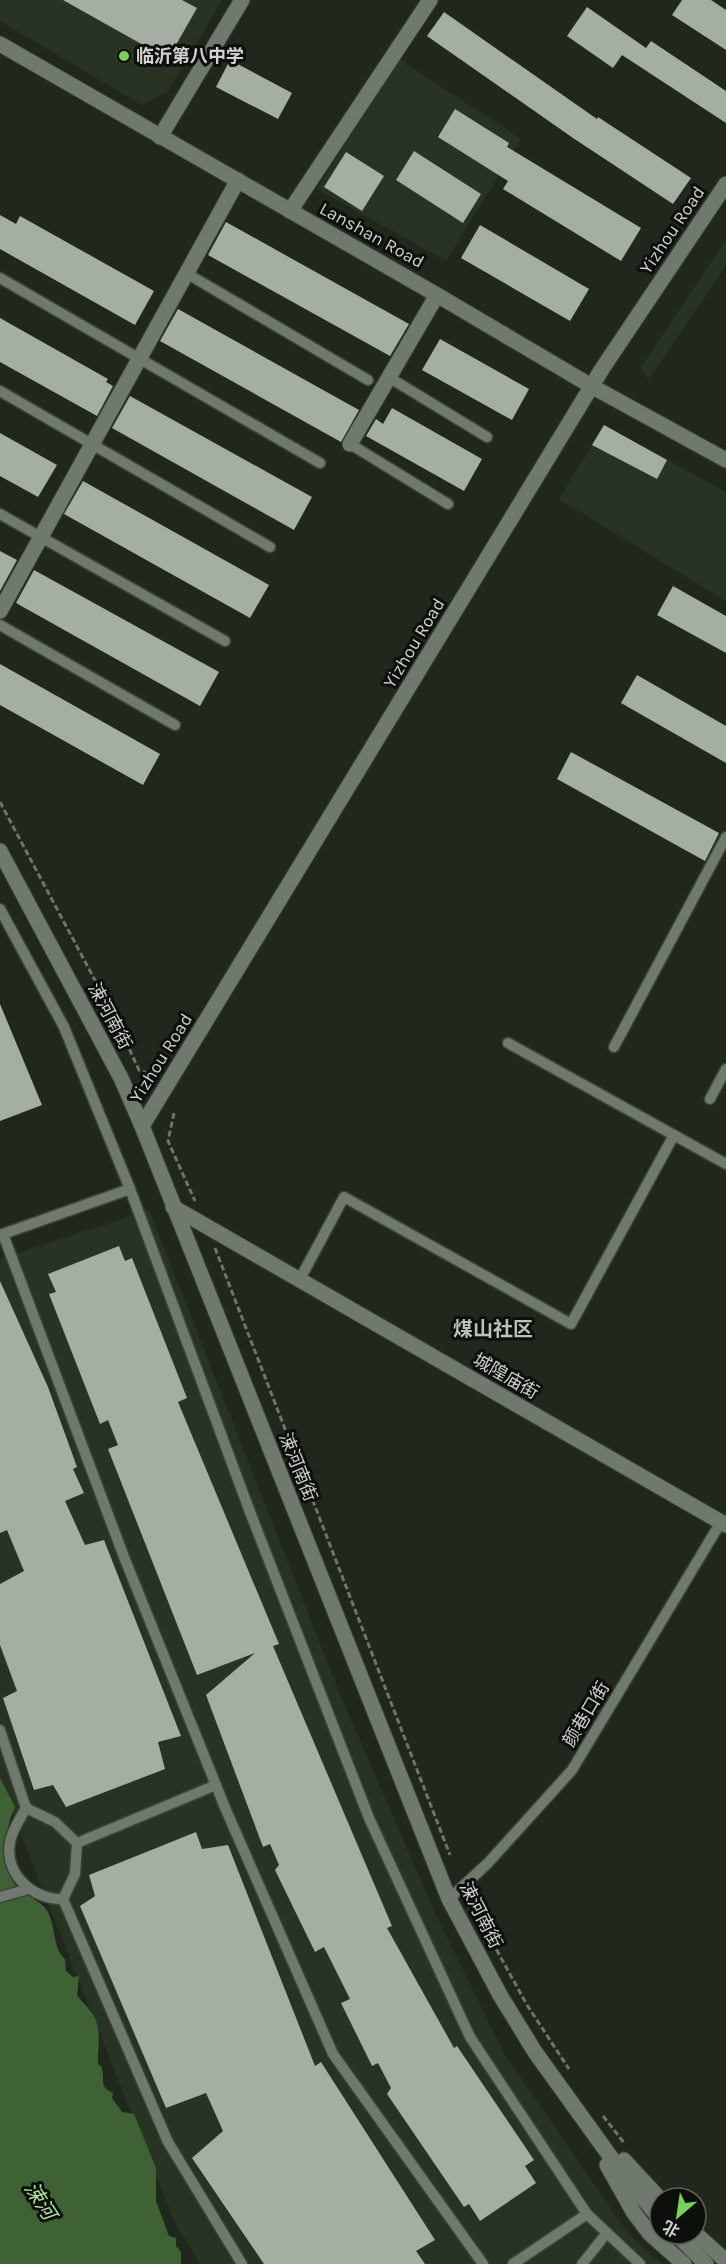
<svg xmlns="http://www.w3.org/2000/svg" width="726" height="2264" font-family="Karla,'Noto Sans SC',sans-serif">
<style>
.built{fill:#283324}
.water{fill:#3f6235}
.building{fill:#a4aea2}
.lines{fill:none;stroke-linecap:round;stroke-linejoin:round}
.lane-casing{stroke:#3d433b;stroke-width:13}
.street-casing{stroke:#3d433b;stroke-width:17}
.secondary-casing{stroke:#3d433b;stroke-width:17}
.path{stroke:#6d746c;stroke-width:3;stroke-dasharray:6 3;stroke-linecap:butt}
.lane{stroke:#70796d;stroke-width:10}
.street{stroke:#70796d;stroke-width:15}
.secondary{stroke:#70796d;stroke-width:15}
.poi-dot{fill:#77d259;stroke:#0c0f0b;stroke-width:2}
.labels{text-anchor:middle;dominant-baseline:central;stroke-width:6;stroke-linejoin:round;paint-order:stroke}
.poi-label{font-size:18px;font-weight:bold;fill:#ced3cd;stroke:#0c0f0b;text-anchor:start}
.street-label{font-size:18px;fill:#ced3cd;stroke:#0c0f0b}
.neighbourhood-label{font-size:20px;font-weight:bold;fill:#b8c2b5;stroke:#0c0f0b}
.water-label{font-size:20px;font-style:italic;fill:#ade49e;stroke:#0c0f0b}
</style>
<rect width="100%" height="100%" fill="#20281e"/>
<g class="built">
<polygon points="0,0 222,0 168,91 142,105 0,21"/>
<polygon points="399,59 521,139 446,261 317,189"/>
<polygon points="726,240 726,266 649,379 640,369"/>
<polygon points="604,425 726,492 726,601 559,499"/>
<polygon points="149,1210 341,1697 436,1915 505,2055 627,2232 662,2264 200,2264 175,2223 0,1782 0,1259"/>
</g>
<path class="water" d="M0,1778L15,1807C4,1830 0,1865 16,1886C24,1894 38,1900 45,1908C57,1922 51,1947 65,1959L66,1971L73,1977L79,1976L77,1995C82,2002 91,2010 95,2018C101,2032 98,2047 98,2061C98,2069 100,2061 102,2069C105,2080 99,2087 113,2093L112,2098L122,2112L134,2114L156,2168V2201L169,2236L176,2238V2246L181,2252V2264H0Z"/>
<g class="building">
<polygon points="63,0 182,0 197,8 168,59"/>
<polygon points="682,0 711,0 726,10 726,50 672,15"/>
<polygon points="587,7 646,48 651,41 726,91 726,123 622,55 613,68 567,36"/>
<polygon points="444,12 597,119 598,117 691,178 673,204 573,138 427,36"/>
<polygon points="230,60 292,93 278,119 216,87"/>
<polygon points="455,109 509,143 507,147 641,228 621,261 503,189 508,181 438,137"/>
<polygon points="414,151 481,194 463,223 396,180"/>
<polygon points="346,152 384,176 362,211 324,187"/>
<polygon points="0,215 16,224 20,216 154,291 135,325 0,249"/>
<polygon points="226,222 409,324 390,356 208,255"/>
<polygon points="480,225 589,289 570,321 461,258"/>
<polygon points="178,309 359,410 341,442 160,341"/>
<polygon points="0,318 108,379 106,382 113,386 97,416 0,362"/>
<polygon points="440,339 529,389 512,420 422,370"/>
<polygon points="130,396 312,497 294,530 112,428"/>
<polygon points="392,408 482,459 464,491 366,436 376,419 383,424"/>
<polygon points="604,425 667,460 657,479 592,445"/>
<polygon points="0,433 57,465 38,497 0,476"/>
<polygon points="83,481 269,585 250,618 64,514"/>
<polygon points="0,551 17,560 0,591"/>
<polygon points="34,570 219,672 200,706 16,603"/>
<polygon points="673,586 726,616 726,653 657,615"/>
<polygon points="0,664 160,754 143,785 0,705"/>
<polygon points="637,675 726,726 726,763 621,703"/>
<polygon points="571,752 719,833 705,861 557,779"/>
<polygon points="0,1004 42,1105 0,1121"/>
<polygon points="119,1246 125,1261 132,1258 187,1398 178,1402 279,1644 273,1646 392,1926 387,1928 454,2048 457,2046 534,2160 525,2166 536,2183 480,2221 469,2204 464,2207 387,2094 391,2088 378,2063 372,2066 341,2003 350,1999 324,1947 315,1952 275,1870 279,1865 270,1844 263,1847 206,1695 255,1653 197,1675 108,1449 118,1445 108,1420 100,1424 49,1294 56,1292 48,1274"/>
<polygon points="0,1281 48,1387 77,1467 73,1469 84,1493 65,1501 85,1545 104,1540 181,1736 158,1742 165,1769 66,1807 53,1785 34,1790 3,1698 17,1691 0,1645 0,1584 24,1571 7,1530 0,1533"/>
<polygon points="196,1832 202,1849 228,1845 315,2066 321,2062 435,2240 416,2251 425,2264 264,2264 192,2158 223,2131 206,2093 166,2108 80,1906 95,1896 89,1875"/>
</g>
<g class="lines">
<defs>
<g id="lane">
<polyline points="186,273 368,380"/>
<polyline points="0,278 320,463"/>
<polyline points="390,378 487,437"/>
<polyline points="0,391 270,547"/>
<polyline points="350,444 448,504"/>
<polyline points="0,514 225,641"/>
<polyline points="0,625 175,725"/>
<polyline points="0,909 64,1027 130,1189 250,1512 369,1818 470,2037 587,2214 640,2264"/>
<polyline points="508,1043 726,1164"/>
<polyline points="614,1047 726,837"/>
<polyline points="710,1099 726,1069"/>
<polyline points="3,1234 124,1557 226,1810 333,2054 483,2264"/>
<polyline points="0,1235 130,1189"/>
<polyline points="300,1279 344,1197 571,1324 674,1135"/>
<polyline points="0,1730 26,1808 55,1822 77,1843 75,1874 63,1899 168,2142 242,2264"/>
<path d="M26,1808C20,1819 12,1830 10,1842C4,1874 33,1900 63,1899"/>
<polyline points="77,1843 216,1785"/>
<polyline points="0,1897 29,1889"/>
<polyline points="449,1899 488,1863 572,1770 721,1522"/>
<polyline points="513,2264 587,2214"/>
<polyline points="582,2264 606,2234"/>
</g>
<g id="street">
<polyline points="160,137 242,0"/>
<polyline points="290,211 430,0"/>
<polyline points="350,444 437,295"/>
<polyline points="0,611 238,180"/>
<polyline points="173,1207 726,1525"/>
</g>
<g id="secondary">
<polyline points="0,44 437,295 593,387 726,460"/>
<polyline points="0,851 121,1078 142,1126 449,1899 500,1995 535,2052 620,2170 660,2219"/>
<polyline points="142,1126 602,369 726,184"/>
<polyline points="624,2160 660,2199"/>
<polyline points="607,2165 634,2213 650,2234 684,2264"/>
<polyline points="676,2234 706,2264"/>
<polyline points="696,2234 726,2261"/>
</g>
</defs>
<use href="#lane" class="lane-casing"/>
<use href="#street" class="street-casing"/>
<use href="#secondary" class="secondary-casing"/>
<g class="path">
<polyline points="0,802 114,1016 139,1070 147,1073"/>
<polyline points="174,1113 168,1141 195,1201"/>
<polyline points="215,1248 450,1855"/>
<polyline points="479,1918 527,2005 569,2069"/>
<polyline points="603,2116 625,2144"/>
</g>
<use href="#lane" class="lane"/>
<use href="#street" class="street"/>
<use href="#secondary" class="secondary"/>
</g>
<circle class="poi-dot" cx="124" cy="56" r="6"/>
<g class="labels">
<g class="poi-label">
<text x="136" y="56">临沂第八中学</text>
</g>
<g class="street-label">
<text transform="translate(672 230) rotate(-56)">Yizhou Road</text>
<text transform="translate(372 235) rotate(29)">Lanshan Road</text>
<text transform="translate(414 643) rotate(-59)">Yizhou Road</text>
<text transform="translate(110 1016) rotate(62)">涑河南街</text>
<text transform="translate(161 1058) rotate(-58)">Yizhou Road</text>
<text transform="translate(506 1376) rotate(30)">城隍庙街</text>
<text transform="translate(298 1467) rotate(68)">涑河南街</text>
<text transform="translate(586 1714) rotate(-59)">颜巷口街</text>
<text transform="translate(481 1915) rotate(63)">涑河南街</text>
</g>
<g class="neighbourhood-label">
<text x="493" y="1329">煤山社区</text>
</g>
<g class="water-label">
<text transform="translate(40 2201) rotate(57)">涑河</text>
</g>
</g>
<g transform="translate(678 2216) rotate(209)"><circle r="28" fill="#0c0f0b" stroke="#5a5d59" stroke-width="1.5"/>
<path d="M0-4.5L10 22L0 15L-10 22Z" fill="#77d259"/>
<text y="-9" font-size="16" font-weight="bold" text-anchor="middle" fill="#ced3cd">北</text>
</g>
</svg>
